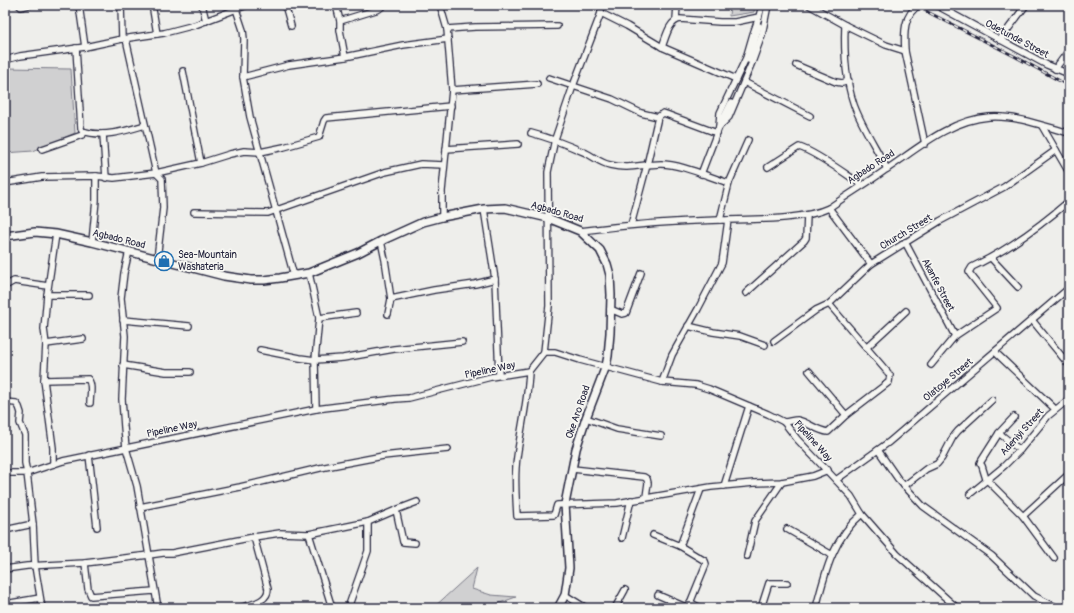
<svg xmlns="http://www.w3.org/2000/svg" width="1074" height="613" font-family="Pangolin,sans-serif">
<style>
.green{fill:#d0d0d1;stroke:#797986}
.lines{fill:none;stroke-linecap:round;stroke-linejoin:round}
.minor-casing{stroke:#22223b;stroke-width:8}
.major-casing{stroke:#22223b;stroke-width:10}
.minor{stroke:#f6f6f2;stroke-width:5.5}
.major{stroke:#f6f6f2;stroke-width:7}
.rail-casing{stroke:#22223b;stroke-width:3}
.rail{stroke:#f6f6f2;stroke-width:1.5;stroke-dasharray:4.5;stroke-linecap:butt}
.labels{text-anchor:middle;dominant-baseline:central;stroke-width:3.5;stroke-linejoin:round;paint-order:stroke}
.street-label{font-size:10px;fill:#22223b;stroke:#f6f6f2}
.poi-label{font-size:10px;fill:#22223b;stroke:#f6f6f2;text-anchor:start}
</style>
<rect width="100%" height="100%" fill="#eeeeeb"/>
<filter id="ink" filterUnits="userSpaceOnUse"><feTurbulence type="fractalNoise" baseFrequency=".025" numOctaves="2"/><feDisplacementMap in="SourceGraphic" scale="8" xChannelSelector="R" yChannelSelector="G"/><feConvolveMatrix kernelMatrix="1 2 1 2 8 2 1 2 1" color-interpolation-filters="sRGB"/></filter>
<g filter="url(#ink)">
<g class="green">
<polygon points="730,5 755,5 754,12 729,16"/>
<polygon points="5,68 71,69 75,133 33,151 5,153"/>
<polygon points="477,568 472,589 491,595 516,597 486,608 433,608"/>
</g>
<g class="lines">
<defs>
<g id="minor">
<polyline points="19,5 21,7 29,5"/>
<polyline points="79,5 85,47"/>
<polyline points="121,5 122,39 164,33 195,25 247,5"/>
<polyline points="202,5 206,21"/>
<polyline points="285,5 291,26"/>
<polyline points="336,5 340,21 340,30 345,57"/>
<polyline points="440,5 447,29 452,90 442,191 442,217"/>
<polyline points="762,5 759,17 753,34 746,58 720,113 719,127 729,117 753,60 762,35 768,5"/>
<polyline points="809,5 845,25 886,45 905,51"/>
<path d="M920,5C903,13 904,35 905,51L925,144"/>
<polyline points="936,5 1047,65 1069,74"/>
<polyline points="236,9 243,30 244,39 243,77 250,117 294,276"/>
<polyline points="153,10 157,34"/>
<polyline points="601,13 627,26 662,47 736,79"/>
<polyline points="676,20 677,5"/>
<polyline points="340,21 379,9 384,5"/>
<path d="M845,25C844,50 846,82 854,105C862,127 877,149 887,169"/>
<polyline points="447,29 475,27 557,26"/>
<polyline points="126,39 156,173 162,179 163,208 157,259"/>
<polyline points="1000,40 1026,5"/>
<path d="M662,47C666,37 669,21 680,19L720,22H735L759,17"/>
<path d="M76,48L81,128L82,131C103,138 125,131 145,125"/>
<polyline points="5,60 20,56 85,47 122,39"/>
<polyline points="749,60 759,26"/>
<polyline points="796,65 836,82 842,83 849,81"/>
<polyline points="1055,69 1069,50"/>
<polyline points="183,71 201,163"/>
<polyline points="243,77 289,65 345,57 403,45 448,39"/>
<polyline points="549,78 612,99 641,113 658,117"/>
<polyline points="744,82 810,116"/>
<polyline points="452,90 537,84"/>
<polyline points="1042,126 1067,169"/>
<path d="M531,133C550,138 568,145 586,153C594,157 600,163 610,165C630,170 642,164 661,164C681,164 709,177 729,183"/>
<polyline points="103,134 106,178"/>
<polyline points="42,149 82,135 85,132"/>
<polyline points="446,149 518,144"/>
<path d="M768,167L799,147C816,152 847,175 862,185"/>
<polyline points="701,174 719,127 731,103"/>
<polyline points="5,183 42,177 96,176 114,178 156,173 201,163 230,154 244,151 260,152 284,147 319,137 324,121 326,118 451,106"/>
<polyline points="829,208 871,264"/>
<polyline points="484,209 495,279 499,375"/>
<polyline points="194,212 268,213 385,172 421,164 444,165"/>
<polyline points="720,220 729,183 748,140"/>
<polyline points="631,225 647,165 658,117 663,113 666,114 717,133"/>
<path d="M580,231C627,225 673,221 720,220C751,219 801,221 829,208C847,195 866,184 884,171C916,150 949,120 989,117C1016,115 1043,126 1069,133"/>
<polyline points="381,241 385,260 391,299 388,314"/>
<polyline points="92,242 96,200 96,176"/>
<polyline points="905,242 955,336"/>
<polyline points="129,251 124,273 121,298 125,336 122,399 124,427 126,448 137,486 158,608"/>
<polyline points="991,258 1018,287"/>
<polyline points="309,273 319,318 315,360 316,409"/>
<polyline points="5,286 14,281 48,286"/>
<polyline points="746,293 804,241 806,238 807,215"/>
<polyline points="47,295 89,295"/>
<polyline points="391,299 434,290 475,284 495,279"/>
<polyline points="610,309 622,314 626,313 641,273"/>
<polyline points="319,318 356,313"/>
<polyline points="123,320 189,326"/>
<polyline points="1032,320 1069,365"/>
<polyline points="688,326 713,332 740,336 765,345"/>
<polyline points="774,341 816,310 829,304 871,264 940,221 1004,187 1056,150"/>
<polyline points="46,344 83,339"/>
<polyline points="866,348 906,311"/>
<polyline points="260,350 300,358 315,360 343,358 394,349 462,342"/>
<polyline points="544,352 549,306 548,172 555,139 573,86 601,13 601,5"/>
<polyline points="995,352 1055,409"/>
<polyline points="123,365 166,372 190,372"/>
<path d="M931,365L955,336L997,308L970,274L969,272L972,267C1008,250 1039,227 1069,201"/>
<path d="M529,371C528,400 521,428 517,457C514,477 516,496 517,516L554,515L557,505L617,503L711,487L754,483L782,482L813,476L828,470"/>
<polyline points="809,371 846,415"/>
<path d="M44,380L88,379C93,385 90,396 90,403"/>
<polyline points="662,382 672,355 698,309 722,263 728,220"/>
<polyline points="5,402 16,403 19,407 21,413 20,423 25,435 25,463 27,473 33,524 35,566 42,608"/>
<polyline points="1014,417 999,433 980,463 982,466 986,479 1023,516 1054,558"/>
<polyline points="586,418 617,429 661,436"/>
<path d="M784,422C788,422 793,420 797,420C808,422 817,431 828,432L846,415L889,382L890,375L829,304"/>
<polyline points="999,433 1020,450"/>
<polyline points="878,450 898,479 923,506 992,556 1034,596 1054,606"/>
<polyline points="89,455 97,527"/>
<polyline points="53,464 53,448 44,380 46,344 44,329 47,295 56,234"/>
<polyline points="573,469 644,477 647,479 648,483 646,497"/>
<polyline points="5,473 27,473 63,461 316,409 395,399 409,398 491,377 529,371 544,352 555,352 580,360 662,382 696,385 709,389 768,414 784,422 797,439 851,496 862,514 897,554 957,608"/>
<polyline points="836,480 889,442 1069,288"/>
<polyline points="724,486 749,406"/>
<polyline points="904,486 926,469 937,464 942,458 953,437 958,431 992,400"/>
<polyline points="970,494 1004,466 1020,450 1048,416 1069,399"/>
<polyline points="140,507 240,487 320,468 383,456 448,449"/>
<polyline points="396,510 403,542 415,543"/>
<polyline points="1023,516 1069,474"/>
<polyline points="787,529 832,555"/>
<polyline points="5,530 33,524"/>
<polyline points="309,534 332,608"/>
<polyline points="653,535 680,546 705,561 706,564 688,608"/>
<polyline points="622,538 631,500"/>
<polyline points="680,546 701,489"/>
<polyline points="747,556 755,521 782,482"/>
<polyline points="85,563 88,589 91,596 154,591"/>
<polyline points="5,569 27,566 85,563 149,555 163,553 172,553 254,537 280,533 309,534 368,522 396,510 417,502"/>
<polyline points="565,595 586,608"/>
<polyline points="658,595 688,608"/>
<polyline points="691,603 701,608"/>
<polyline points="5,604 40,598"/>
<path d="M240,608C250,604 268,602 268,589L254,537"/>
<polyline points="348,608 368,551 368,522"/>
<polyline points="615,608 625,590"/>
<polyline points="761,608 769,583 787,583"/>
<path d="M816,608C825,573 833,538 862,514"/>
</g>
<polyline id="major" points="5,236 35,232 56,234 92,242 224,276 251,280 264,280 280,278 309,273 358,253 381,241 423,222 442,217 484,209 505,208 548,218 580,231 600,250 607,264 610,275 611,295 610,333 608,356 606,366 586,418 576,449 565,504 569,568 565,595 558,608"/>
</defs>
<use href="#minor" class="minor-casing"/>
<use href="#major" class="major-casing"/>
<use href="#minor" class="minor"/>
<use href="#major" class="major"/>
<defs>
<polyline id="rail" points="914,5 1016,57 1069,86"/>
</defs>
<use href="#rail" class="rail-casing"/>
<use href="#rail" class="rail"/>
</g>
</g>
<defs>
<symbol id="shop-ring" viewBox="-11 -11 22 22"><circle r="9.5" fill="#f6f6f2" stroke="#1f6fb2" stroke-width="1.5"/><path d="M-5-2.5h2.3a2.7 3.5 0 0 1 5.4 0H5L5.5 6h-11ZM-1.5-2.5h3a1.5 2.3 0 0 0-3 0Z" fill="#1f6fb2"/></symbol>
</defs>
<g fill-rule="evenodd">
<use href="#shop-ring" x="153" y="250" width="22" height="22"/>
</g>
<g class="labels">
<g class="street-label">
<text transform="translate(1017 39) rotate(28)">Odetunde Street</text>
<text transform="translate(871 167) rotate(-33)">Agbado Road</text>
<text transform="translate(557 212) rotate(16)">Agbado Road</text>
<text transform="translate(906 232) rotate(-31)">Church Street</text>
<text transform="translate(119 239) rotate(14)">Agbado Road</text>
<text transform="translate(938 285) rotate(62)">Akanfe Street</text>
<text transform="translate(490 370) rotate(-12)">Pipeline Way</text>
<text transform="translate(948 380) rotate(-40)">Olatoye Street</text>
<text transform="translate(578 412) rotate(-71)">Oke Aro Road</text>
<text transform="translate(172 429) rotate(-12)">Pipeline Way</text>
<text transform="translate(1022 432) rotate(-48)">Adeniyi Street</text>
<text transform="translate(813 441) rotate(48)">Pipeline Way</text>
</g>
<g class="poi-label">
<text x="178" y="255">Sea-Mountain<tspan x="178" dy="12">Washateria</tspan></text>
</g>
</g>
<rect width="1074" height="613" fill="none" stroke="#f6f6f2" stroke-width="20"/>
<rect x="10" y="10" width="1054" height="593" fill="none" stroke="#22223b" stroke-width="1.5" filter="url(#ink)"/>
</svg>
